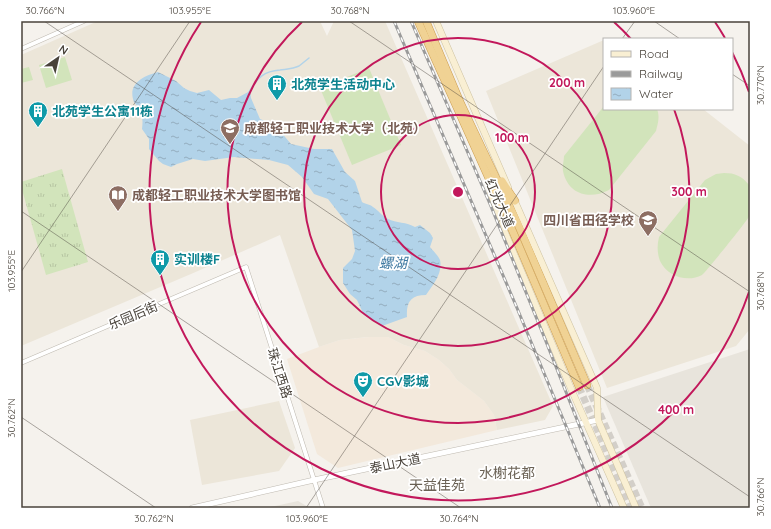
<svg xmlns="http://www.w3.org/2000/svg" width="771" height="529" font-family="Quicksand,'Noto Sans SC',sans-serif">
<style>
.residential{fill:#e8e4dc}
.commercial{fill:#f3e9dc}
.education{fill:#ece6d9}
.grass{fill:url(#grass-tufts)}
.pitch{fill:#d2e4bb}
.water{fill:url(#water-ripples)}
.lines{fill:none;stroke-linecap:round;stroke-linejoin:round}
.stream{stroke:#b2d3e9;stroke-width:1.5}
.trunk-tunnel{stroke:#d3cfc9;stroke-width:7;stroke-dasharray:7 3.5;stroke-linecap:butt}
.minor-casing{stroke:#bfbab1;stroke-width:5}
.tertiary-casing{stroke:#bfbab1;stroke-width:6}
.secondary-casing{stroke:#cec3a2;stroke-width:7}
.trunk-casing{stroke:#cc9d50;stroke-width:8}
.minor{stroke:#fff;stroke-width:4}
.tertiary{stroke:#fff;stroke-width:5}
.secondary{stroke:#f9efd3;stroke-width:6}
.trunk{stroke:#f0d294;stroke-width:7}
.rail-casing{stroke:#9a9a9a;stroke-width:3}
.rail{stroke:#fff;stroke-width:1.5;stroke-dasharray:4.5;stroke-linecap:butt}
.ticks{fill:none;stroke:#49433b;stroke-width:1;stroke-opacity:0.45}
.ring{fill:none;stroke:#c2185b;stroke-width:2}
.labels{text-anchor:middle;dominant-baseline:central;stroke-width:3.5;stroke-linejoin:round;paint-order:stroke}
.culture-label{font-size:13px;font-weight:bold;fill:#0d838f;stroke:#fff;text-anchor:start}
.education-label{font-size:13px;font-weight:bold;fill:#785e54;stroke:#fff;text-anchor:start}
.street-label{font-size:13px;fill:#49433b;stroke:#fff}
.water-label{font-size:14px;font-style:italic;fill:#3e79a1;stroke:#fff}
.neighbourhood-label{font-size:14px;fill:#6a6154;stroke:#fff}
.centre{fill:#c2185b;stroke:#fff;stroke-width:2}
.ring-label{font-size:12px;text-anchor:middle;font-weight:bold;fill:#c2185b;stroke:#fff;stroke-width:3.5;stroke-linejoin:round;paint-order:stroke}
.neatline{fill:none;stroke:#49433b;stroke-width:1.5}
.ticks-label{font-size:10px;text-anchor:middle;fill:#49433b}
</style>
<defs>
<pattern id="grass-tufts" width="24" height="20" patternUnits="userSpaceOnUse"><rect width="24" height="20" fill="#d2e4bb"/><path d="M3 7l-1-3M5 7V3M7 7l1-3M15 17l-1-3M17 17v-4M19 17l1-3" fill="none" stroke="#b6c5a2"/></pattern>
<pattern id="water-ripples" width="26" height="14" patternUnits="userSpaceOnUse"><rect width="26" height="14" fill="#b2d3e9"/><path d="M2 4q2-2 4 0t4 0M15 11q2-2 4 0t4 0" fill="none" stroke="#93adbe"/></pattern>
</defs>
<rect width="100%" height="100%" fill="#f5f2ed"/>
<g class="residential">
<polygon points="750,349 750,508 651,508 603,397"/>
<polygon points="298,501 310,508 266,508"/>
</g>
<polygon class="commercial" points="369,337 388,337 404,345 425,351 439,360 449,369 457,380 484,401 494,415 497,430 338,468 317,454 287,359 319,347 340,340"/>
<g class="education">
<polygon points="98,21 320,21 327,36 334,21 385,21 553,406 545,420 497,430 494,415 484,401 457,380 449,369 439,360 425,351 404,345 388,337 368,337 340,340 319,347 280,235 191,274 21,346 21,55"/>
<polygon points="604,40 604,109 703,109 750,146 750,329 736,346 607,388 486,91"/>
<polygon points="279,401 295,448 279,471 202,485 190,420"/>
</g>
<polygon class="grass" points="62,169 88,262 46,275 21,186 21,182"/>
<g class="pitch">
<polygon points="65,57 72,80 46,88 39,65"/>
<polygon points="29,67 33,80 21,83 21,69"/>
<polygon points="369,68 401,145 352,165 320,88"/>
<path d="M604,106V109H657C660,117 658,123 656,131L609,190C590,200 568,195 563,171C562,166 564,161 564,156Z"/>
<path d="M724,173C735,173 742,176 749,185C751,190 752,211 750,215C748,220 705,273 702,275C687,283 667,276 660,261C657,253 657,245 659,237L705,180L716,174Z"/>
</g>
<path class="water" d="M158,72L176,81L184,88L190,91L197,93L209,90L221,100L230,98H237L250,91L251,98L260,119L275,125L291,144L314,149H332L345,172L355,181L362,202C365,204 370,204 373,207C378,210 382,216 388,219C396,223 407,222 415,227L420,225L430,233L433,238L430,247C433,251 438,255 440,260C443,273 433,285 426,295C411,295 406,302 407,317L382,326L364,315L357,300L350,294L343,283V268L352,259L355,251L352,230L328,199L314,194L302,177L288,165L269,160L234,157L205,161L193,159L177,164L171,167L163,164L159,161L149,149V139L142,129C143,121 143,115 138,108C138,106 135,104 134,102C127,84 143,76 158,72Z"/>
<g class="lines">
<path class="stream" d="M249,92C257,78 264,71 280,70C287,69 293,69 299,66C302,64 305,61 309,58"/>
<g class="trunk-tunnel">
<polyline points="587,385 642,508"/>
<polyline points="579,387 631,508"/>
</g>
<defs>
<g id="minor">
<polyline points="21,49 84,21"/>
<polyline points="21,363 246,267 323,508"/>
</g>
<polyline id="tertiary" points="192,508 314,480 598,420"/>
<g id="secondary">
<polyline points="436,21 508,187"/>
<polyline points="488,183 498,216 572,391 624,508"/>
<polyline points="513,197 597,388 598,420 636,508"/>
</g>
<g id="trunk">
<polyline points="418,21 513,232 579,387"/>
<polyline points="426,21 461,104 517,222 587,385"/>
<polyline points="502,181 515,201"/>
</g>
</defs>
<use href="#minor" class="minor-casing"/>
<use href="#tertiary" class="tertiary-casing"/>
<use href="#secondary" class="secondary-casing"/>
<use href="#trunk" class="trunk-casing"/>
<use href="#minor" class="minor"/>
<use href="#tertiary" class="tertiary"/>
<use href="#secondary" class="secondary"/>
<use href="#trunk" class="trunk"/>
<defs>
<g id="rail">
<polyline points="394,21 517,308 600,508"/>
<polyline points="411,21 490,204 545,339 612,508"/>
</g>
</defs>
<use href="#rail" class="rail-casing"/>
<use href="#rail" class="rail"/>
</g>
<path class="ticks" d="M44,21L750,497M349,21L750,292M654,21L680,39M622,39L635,21M732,74L750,86M21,211L461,508M21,272L190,21M21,417L156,508M306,508L604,66"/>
<g class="ring">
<circle cx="458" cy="192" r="77"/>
<circle cx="458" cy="192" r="154"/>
<path d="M614 22A231 231 0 0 1 631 39M674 109A231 231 0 1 1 302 22"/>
<path d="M749 292A308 308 0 1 1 201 22M715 22A308 308 0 0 1 725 38M732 52A308 308 0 0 1 749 92"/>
</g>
<defs>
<symbol id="building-pin" viewBox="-11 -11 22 30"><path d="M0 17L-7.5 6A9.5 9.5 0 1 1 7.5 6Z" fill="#0f9aa8" stroke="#fff"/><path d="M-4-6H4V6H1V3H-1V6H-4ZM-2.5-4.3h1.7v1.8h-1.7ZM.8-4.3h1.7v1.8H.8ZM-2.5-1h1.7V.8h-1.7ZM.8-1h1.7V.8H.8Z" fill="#fff"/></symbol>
<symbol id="university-pin" viewBox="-11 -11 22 30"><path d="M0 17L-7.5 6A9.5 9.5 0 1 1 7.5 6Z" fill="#8d6e63" stroke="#fff"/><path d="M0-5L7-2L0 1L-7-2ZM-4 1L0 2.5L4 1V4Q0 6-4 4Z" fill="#fff"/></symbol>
<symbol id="library-pin" viewBox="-11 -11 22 30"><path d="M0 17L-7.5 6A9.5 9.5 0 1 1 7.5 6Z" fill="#8d6e63" stroke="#fff"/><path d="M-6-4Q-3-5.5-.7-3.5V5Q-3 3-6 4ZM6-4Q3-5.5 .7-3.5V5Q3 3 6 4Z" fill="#fff"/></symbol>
<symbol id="school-pin" viewBox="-11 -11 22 30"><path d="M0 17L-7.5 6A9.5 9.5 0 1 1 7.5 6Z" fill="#8d6e63" stroke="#fff"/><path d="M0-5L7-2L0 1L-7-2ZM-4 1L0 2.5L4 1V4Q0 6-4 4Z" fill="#fff"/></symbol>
<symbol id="theatre-pin" viewBox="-11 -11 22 30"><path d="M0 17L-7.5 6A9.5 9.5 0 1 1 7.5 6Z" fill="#0f9aa8" stroke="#fff"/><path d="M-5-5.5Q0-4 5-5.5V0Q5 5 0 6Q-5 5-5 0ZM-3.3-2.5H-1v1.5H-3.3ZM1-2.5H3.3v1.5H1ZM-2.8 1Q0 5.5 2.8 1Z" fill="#fff"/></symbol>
</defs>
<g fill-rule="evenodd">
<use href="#building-pin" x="266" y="73" width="22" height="30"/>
<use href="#building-pin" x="27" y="100" width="22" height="30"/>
<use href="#university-pin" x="219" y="117" width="22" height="30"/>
<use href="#library-pin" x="107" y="184" width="22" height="30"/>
<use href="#school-pin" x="637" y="209" width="22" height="30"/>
<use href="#building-pin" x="149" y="248" width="22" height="30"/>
<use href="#theatre-pin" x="352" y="370" width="22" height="30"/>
</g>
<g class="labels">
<g class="culture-label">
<text x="291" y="84">北苑学生活动中心</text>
<text x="52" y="111">北苑学生公寓11栋</text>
<text x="174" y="259">实训楼F</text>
<text x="377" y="381">CGV影城</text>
</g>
<g class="education-label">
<text x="244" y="128">成都轻工职业技术大学（北苑）</text>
<text x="132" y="195">成都轻工职业技术大学图书馆</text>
<text x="634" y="220" text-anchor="end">四川省田径学校</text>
</g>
<g class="street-label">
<text transform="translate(500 203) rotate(66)">红光大道</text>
<text transform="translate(133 315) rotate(-23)">乐园后街</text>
<text transform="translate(280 373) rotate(72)">珠江西路</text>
<text transform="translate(395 463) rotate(-12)">泰山大道</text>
</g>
<g class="water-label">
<text x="393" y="263">螺湖</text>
</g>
<g class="neighbourhood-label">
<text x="507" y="473">水榭花都</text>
<text x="437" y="485">天益佳苑</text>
</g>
</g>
<circle cx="458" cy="192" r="6" class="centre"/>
<g class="ring-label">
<text x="567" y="87">200 m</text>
<text x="512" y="142">100 m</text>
<text x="689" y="196">300 m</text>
<text x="676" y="414">400 m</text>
</g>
<rect width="771" height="529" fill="none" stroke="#ffffff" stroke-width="44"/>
<rect x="603" y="38" width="130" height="72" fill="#ffffff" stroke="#b6b4b1"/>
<rect x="611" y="51" width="20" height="6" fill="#f9efd3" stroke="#b6b4b1"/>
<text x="639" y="58" font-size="12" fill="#49433b">Road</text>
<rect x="611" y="71" width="20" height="6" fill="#9a9a9a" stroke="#b6b4b1"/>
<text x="639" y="78" font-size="12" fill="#49433b">Railway</text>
<rect x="611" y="88" width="20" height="12" fill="url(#water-ripples)" stroke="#b6b4b1"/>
<text x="639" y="98" font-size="12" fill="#49433b">Water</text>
<g transform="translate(58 58) rotate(34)" stroke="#ffffff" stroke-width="3" paint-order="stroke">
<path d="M0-3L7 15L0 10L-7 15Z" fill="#49433b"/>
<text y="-6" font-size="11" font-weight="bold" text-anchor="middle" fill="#49433b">N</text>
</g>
<rect x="22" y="22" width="727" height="485" class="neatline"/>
<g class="ticks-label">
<text x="45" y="14">30.766°N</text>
<text x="190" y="14">103.955°E</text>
<text x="350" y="14">30.768°N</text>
<text x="634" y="14">103.960°E</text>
<text transform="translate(760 85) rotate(-90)" y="4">30.770°N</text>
<text transform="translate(11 271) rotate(-90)" y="4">103.955°E</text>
<text transform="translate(760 291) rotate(-90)" y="4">30.768°N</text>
<text transform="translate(11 418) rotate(-90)" y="4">30.762°N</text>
<text transform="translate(760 497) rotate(-90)" y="4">30.766°N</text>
<text x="154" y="522">30.762°N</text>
<text x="307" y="522">103.960°E</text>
<text x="459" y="522">30.764°N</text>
</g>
</svg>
